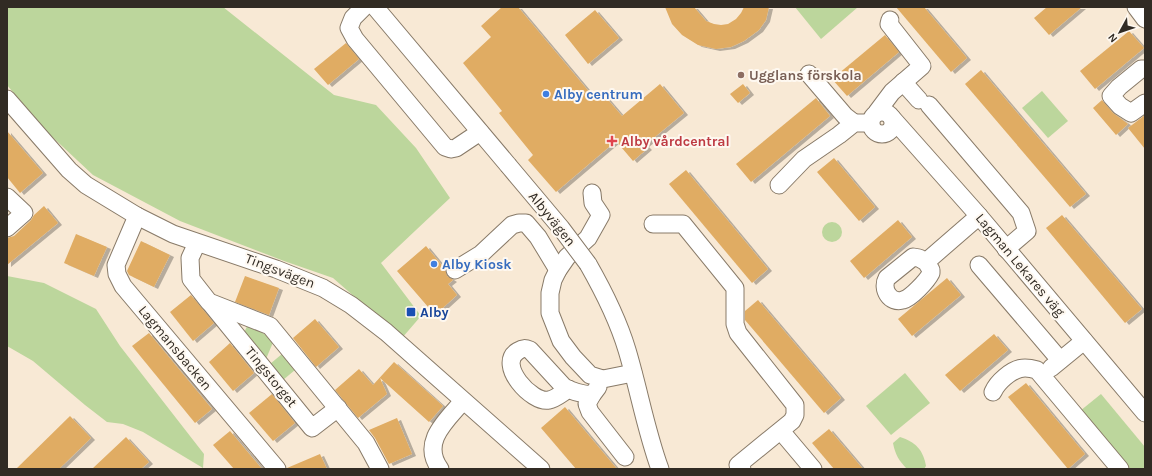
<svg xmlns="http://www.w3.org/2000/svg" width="1152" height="476" font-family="Karla,sans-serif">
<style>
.green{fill:#bcd69c}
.building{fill:#e0ac63;filter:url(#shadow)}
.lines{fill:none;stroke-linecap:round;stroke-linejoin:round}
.minor-casing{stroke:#887a68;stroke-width:19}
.minor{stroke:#fff;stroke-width:17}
.minor-bridge-casing{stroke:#887a68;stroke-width:19;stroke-linecap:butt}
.minor-bridge{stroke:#fff;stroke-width:17}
.education-dot{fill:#8d6e63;stroke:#fef8f0;stroke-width:1.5}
.shop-dot{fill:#3f7fe0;stroke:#fef8f0;stroke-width:1.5}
.health-dot{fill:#e0444e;stroke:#fef8f0;stroke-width:1.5}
.transit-dot{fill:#1a4fb4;stroke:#fef8f0;stroke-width:1.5}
.labels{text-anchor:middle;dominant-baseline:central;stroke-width:4;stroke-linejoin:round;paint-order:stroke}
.education-label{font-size:14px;font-weight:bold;fill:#785e54;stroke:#fef8f0;text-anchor:start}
.shop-label{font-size:14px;font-weight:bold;fill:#366cbe;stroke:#fef8f0;text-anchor:start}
.health-label{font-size:14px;font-weight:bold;fill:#be3a42;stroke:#fef8f0;text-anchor:start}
.street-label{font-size:14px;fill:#312b24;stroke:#fef8f0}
.transit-label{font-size:14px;font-weight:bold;fill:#164399;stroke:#fef8f0;text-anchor:start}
</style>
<defs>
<filter id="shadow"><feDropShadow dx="4" dy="2" stdDeviation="0" flood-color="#0004"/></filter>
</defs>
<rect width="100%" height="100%" fill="#f8e9d5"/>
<g class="green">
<polygon points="7,7 223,7 334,95 376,105 416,148 450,198 381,263 421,316 402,338 333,278 284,261 180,221 93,175 47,132 7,85"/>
<polygon points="795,7 858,7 821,39"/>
<polygon points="1042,91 1068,121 1048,138 1022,108"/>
<circle cx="832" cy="232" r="10"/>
<polygon points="7,276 44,283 96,309 120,346 204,454 203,468 143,432 123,424 107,422 85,405 33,361 7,346"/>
<polygon points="248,324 274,340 266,359 244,333"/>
<polygon points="282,354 295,370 283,380 270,364"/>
<polygon points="905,373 930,403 891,435 866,406"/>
<polygon points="1101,394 1145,447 1145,467 1142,469 1128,469 1080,411"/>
<path d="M900,437C916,442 923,450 926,466L924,469H907C899,461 895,454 893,443Z"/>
</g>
<g class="building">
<polygon points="502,7 518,7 596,100 603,94 622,116 660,84 684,113 645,145 648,148 633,161 616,141 556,192 528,160 533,155 499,113 502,111 463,63 491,37 481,26"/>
<polygon points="665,7 694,7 706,21 714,24 721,25 728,24 736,19 741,13 744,7 769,7 766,20 759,30 744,41 731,47 716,49 698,45 682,35 672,24"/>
<polygon points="896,7 924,7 967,58 951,72"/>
<polygon points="1047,7 1082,7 1049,35 1034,18"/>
<polygon points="595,10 619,38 588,64 565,35"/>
<polygon points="1129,31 1144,48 1095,89 1080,71"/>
<polygon points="885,35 899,52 847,96 832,79"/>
<polygon points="346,43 359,59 328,85 314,69"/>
<polygon points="981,70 1086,194 1070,207 965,84"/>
<polygon points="743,84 750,93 738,103 730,94"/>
<polygon points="816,98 830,116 751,182 736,164"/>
<polygon points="1102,100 1113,113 1128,124 1116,135 1093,108"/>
<polygon points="1145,115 1145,149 1128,128"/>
<polygon points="7,131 43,173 20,193 7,177"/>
<polygon points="834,158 875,207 859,221 817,172"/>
<polygon points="686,170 768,269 752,283 669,184"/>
<polygon points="44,206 58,223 7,265 7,238 14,236 31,220 34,215"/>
<polygon points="1062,215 1142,309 1125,323 1046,228"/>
<polygon points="898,220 912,237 864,278 850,261"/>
<polygon points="76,234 107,247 94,276 64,263"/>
<polygon points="141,241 170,255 154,287 129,275 127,271"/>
<polygon points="426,246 445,269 447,276 453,280 448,284 457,295 435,315 397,271"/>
<polygon points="245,276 279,288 269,315 235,302"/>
<polygon points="947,278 961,295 912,336 898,319"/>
<polygon points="191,295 214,323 193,341 170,312"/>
<polygon points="758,300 841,398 824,413 745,320 745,311"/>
<polygon points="315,319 339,347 316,367 293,338"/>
<polygon points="149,333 212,409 195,423 132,346"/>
<polygon points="994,334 1008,350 960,391 945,375"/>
<polygon points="230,343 254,373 233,391 209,362"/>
<polygon points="394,362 443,406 429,422 380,378 387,394 358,418 335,390 359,369 373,385"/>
<polygon points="1026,383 1085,454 1068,469 1008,397"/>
<polygon points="272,394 295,423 273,441 249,413"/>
<polygon points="565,407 617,469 576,469 541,428"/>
<polygon points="70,416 91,438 59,469 16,469"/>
<polygon points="397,418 412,454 389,464 375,438 369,430"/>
<polygon points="829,429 863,469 834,469 812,443"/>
<polygon points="230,431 262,469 234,469 213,445"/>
<polygon points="126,437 149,462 141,469 92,469"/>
<polygon points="320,454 327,469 287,469 287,468"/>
</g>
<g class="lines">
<defs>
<g id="minor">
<polyline points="364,7 353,18 349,28 355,39 445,147 451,149 456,148 480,132"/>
<polyline points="375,7 508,165"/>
<polyline points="1136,7 1145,19"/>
<polyline points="1145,69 1141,69 1119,87 1111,96 1120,106 1131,113 1145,103"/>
<polyline points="809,74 845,116 854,123"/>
<polyline points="903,82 919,100"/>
<polyline points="7,99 69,170 86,185 137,216 173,234 276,269 323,288 351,305 386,332 541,469"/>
<polyline points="929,105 1021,213 1027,231 1006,249"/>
<circle cx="882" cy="123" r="11"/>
<polyline points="877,112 892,92 922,66 889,24 890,20"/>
<polyline points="892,118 979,216 1145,413"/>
<polyline points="779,185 804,159 839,135 854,123 870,123"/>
<polyline points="592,193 593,203 601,215 588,238 567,257 558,270 553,280 550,293 550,313 561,341 573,357 590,375 603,379 633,373"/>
<polyline points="7,197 24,213 7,228"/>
<polyline points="137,216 116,265 117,274 123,286 277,469"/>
<polyline points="653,224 683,224 735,288 735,324 738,333 795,405 795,415 792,421 738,465 742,469"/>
<polyline points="197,243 190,258 191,279 209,302 270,326 366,443 380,469"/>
<path d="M926,262L931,270V273C927,281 911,298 903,300C890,304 881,289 887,278L913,257L919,258L926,262L979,216"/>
<path d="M588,264C604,292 618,320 627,350C639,390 646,431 660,469"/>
<polyline points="979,265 1060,360"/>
<polyline points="455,270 481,254 512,225 519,223 526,223 538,237 558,270"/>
<polyline points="211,304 312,428 338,408"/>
<polyline points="1051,368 1084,341"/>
<polyline points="598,387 592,395 587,404 590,412 625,457"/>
<path d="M569,389C563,392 556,399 549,400C532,404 496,364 518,351C523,348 525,348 530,350L564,387C573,392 581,394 592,395"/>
<path d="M993,392C996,385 999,382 1005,377C1016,368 1023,366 1037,370L1120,469"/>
<polyline points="781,431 813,469"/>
<path d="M440,469C420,442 447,420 463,401"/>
</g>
</defs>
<use href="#minor" class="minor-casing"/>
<use href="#minor" class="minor"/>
<defs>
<polyline id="minor-bridge" points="508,165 561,228 588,264"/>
</defs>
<use href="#minor-bridge" class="minor-bridge-casing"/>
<use href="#minor-bridge" class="minor-bridge"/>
</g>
<circle class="education-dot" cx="741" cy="75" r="4"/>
<g class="shop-dot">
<circle cx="546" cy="94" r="4"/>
<circle cx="434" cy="264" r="4"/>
</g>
<path class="health-dot" d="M610 135h4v4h4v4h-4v4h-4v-4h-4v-4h4z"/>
<rect class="transit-dot" x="406" y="307" width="10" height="10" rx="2"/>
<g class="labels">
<g class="education-label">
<text x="749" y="75">Ugglans förskola</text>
</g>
<g class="shop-label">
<text x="554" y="94">Alby centrum</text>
<text x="442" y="264">Alby Kiosk</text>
</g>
<g class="health-label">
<text x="621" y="141">Alby vårdcentral</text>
</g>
<g class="street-label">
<text transform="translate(552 219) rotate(51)">Albyvägen</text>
<text transform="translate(1020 265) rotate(50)">Lagman Lekares väg</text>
<text transform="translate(280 271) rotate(21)">Tingsvägen</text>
<text transform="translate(175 348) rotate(50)">Lagmansbacken</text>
<text transform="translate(271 377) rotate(51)">Tingstorget</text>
</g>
<g class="transit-label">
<text x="420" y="312">Alby</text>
</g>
</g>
<rect width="1152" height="476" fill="none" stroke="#312b24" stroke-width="16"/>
<g transform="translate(1120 32) rotate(230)" stroke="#fef8f0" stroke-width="3" paint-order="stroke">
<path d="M0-3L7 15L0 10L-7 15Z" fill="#312b24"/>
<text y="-6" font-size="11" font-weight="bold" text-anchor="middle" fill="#312b24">N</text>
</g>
</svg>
